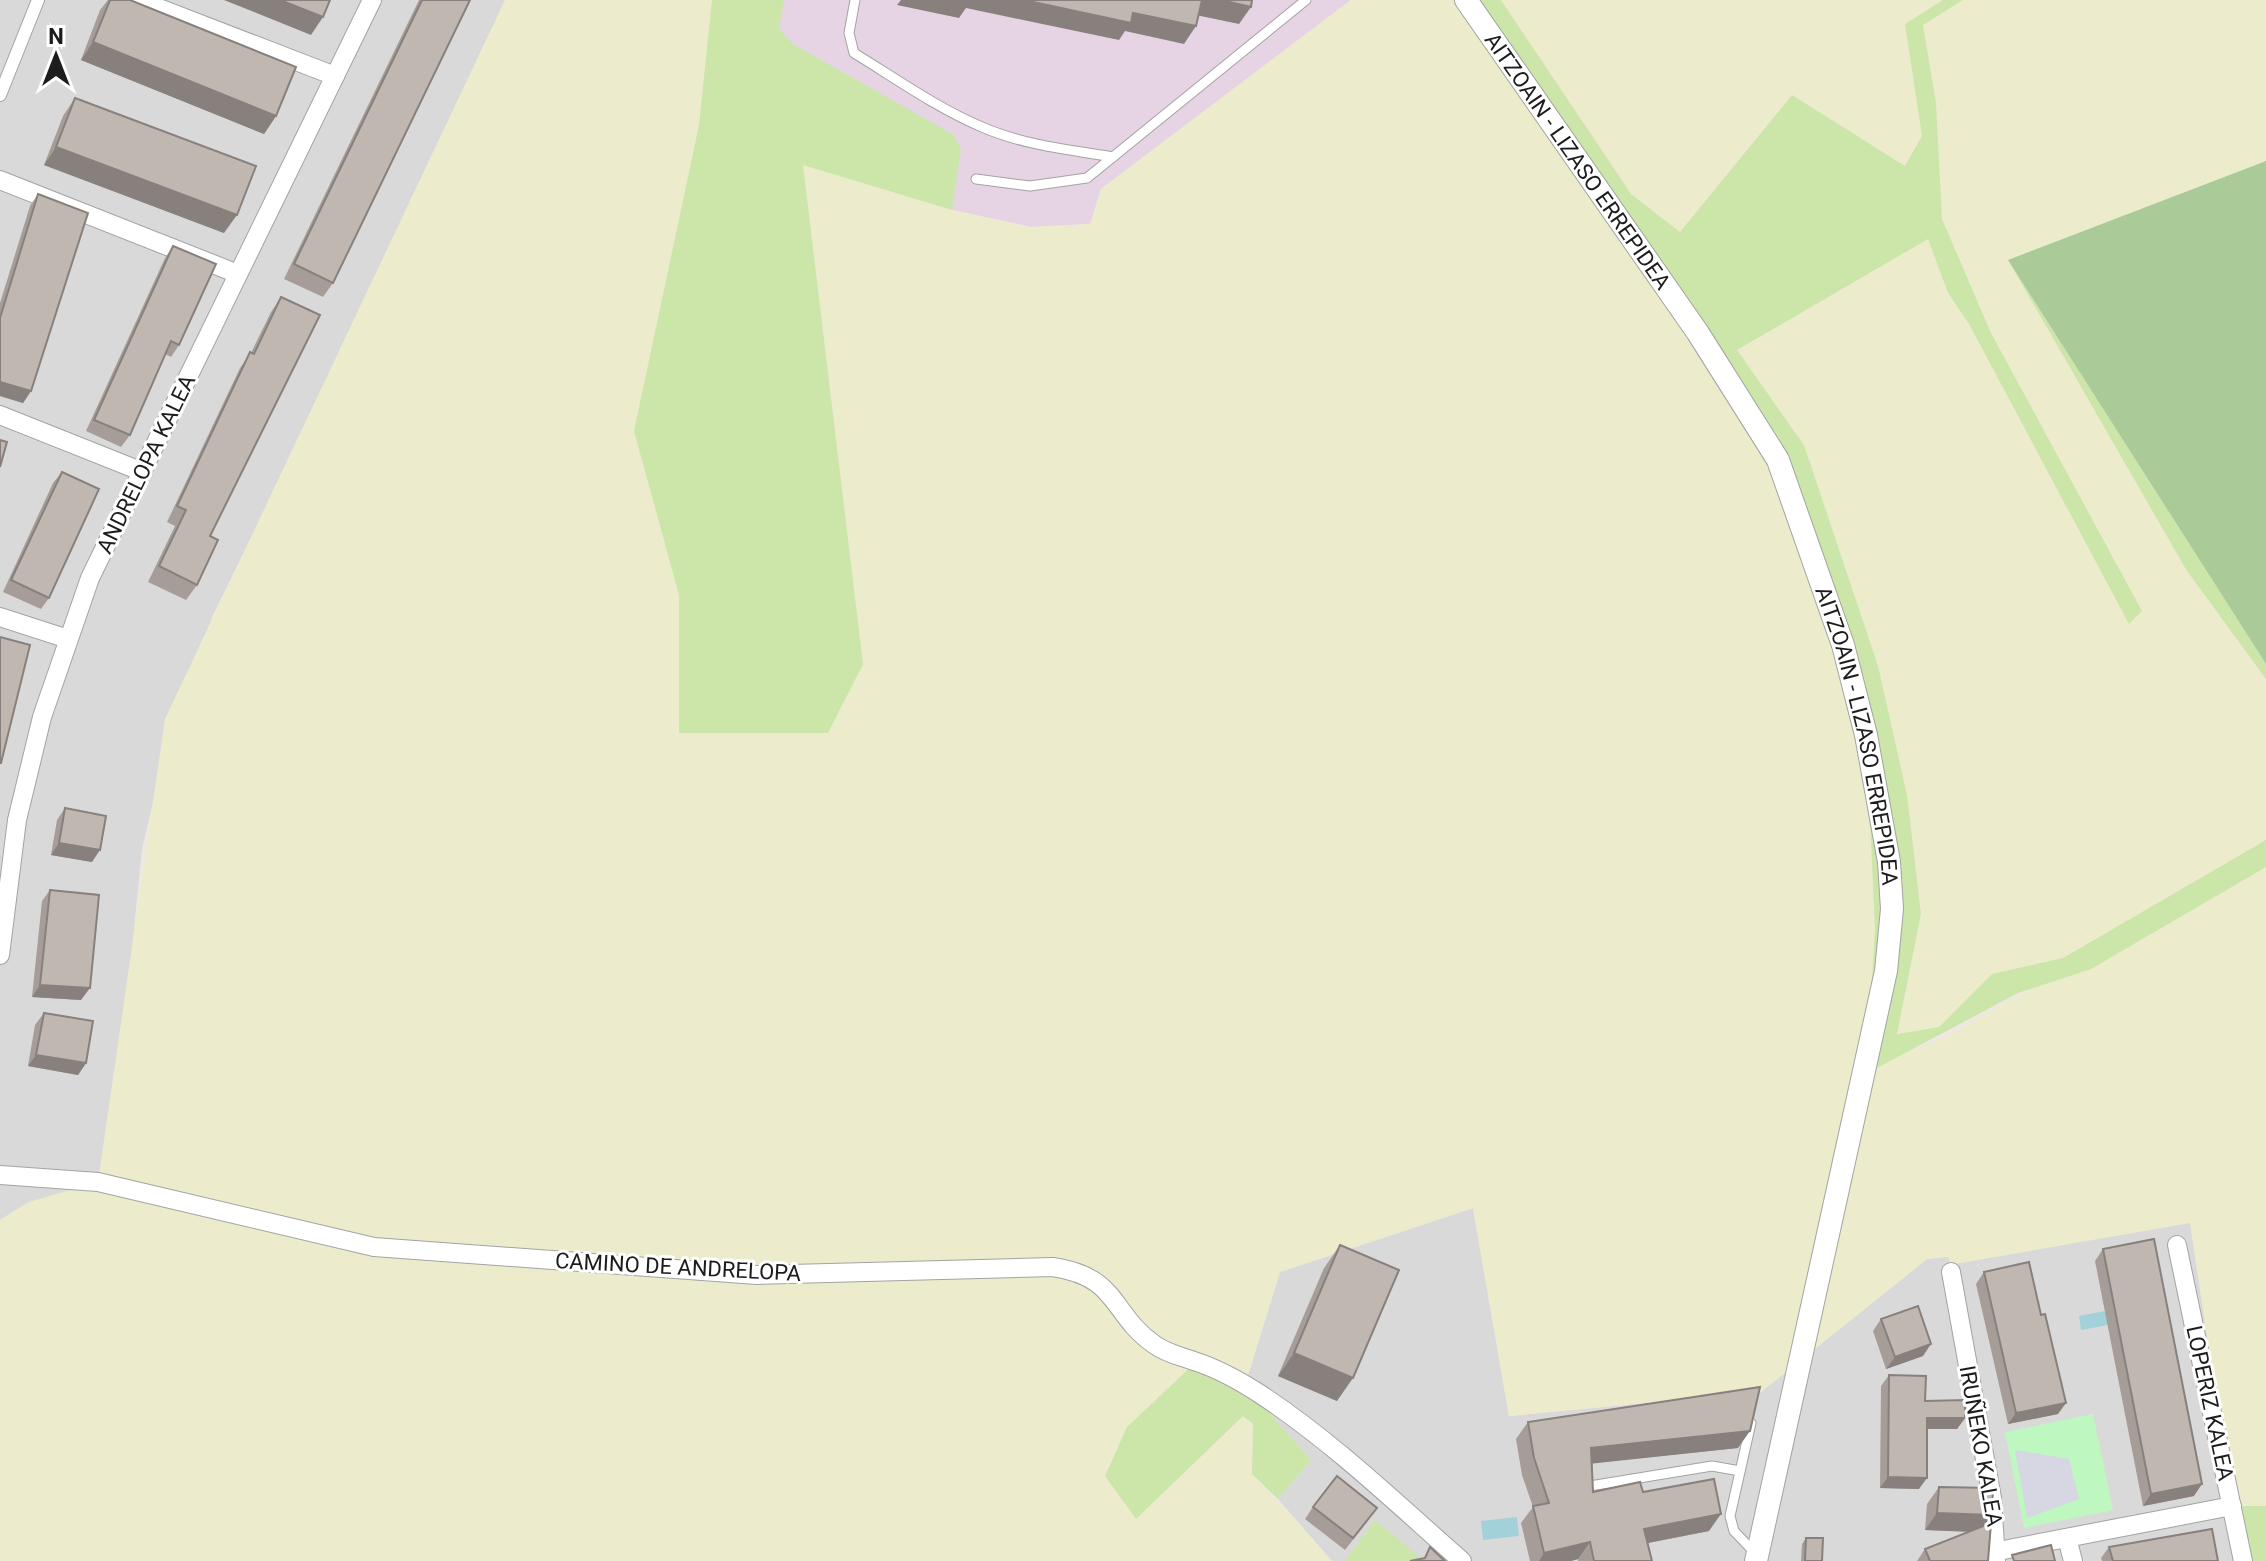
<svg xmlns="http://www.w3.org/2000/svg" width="2266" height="1561" font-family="Roboto,sans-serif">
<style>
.residential{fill:#dad9d9}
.industrial{fill:#e6d4e4}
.farmland{fill:#ececcd}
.grass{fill:#cbe6a8}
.forest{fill:#aacb97}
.park{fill:#bef7bf}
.plaza{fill:#d6d7e3}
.water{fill:#a3d1da}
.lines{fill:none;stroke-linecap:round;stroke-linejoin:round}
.service-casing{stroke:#a3a3a3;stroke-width:11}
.pedestrian-casing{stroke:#a3a3a3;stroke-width:14}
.minor-casing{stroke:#a3a3a3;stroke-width:20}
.tertiary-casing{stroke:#a3a3a3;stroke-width:24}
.service{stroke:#fff;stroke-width:9}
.pedestrian{stroke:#fff;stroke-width:12}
.minor{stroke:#fff;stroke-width:18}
.tertiary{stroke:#fff;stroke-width:22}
.wall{fill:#a69d98}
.shaded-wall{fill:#87807c}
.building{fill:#c1b7b1;stroke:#87807c;stroke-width:2}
.labels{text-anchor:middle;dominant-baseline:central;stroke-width:6;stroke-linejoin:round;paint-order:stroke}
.street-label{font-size:22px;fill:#1c1c1c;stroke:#fff}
</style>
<rect width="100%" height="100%" fill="#ede8e2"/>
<g class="residential">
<polygon points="0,0 516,0 213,615 169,735 142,849 110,1169 103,1191 29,1202 0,1220"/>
<polygon points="1473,1208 1509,1416 1761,1392 1927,1259 2190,1222 2261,1561 1332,1561 1278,1499 1311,1460 1245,1385 1280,1272"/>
</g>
<polygon class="industrial" points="721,0 1351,0 1101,189 1091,224 1031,227 952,210"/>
<g class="farmland">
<polygon points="505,0 712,0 699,125 634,431 679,595 679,733 863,664 803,164 952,210 1031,227 1090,224 1101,189 1351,0 1465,0 1778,460 1866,735 1886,971 1866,1067 1943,1039 2090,955 2089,970 2266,867 2266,1506 2232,1506 2190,1223 1949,1265 1949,1257 1927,1259 1761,1392 1509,1416 1473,1208 1280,1272 1245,1385 1136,1519 1243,1415 1253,1424 1252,1474 1332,1561 0,1561 0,1220 29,1202 98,1182 165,719"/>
<polygon points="1501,0 1943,0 1905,25 1922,136 1905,166 1792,95 1680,232 1631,194"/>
<polygon points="1963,0 2266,0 2266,161 2008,261 2187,571 2266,679 2266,840 2063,958 1992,974 1939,1027 1896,1035 1921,914 1907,795 1878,666 1736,350 1928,239 1948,293 1969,324 1991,333 1942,219 1936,103 1923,24"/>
</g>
<g class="grass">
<polygon points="712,0 784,0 779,29 793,44 954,135 961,150 952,210 803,165 863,664 828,733 679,733 679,595 634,431 699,125"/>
<polygon points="1466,0 1501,0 1631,194 1680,232 1792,95 1905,166 1922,136 1905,24 1943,0 1963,0 1923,25 1936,103 1942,219 1991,333 2142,611 2129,624 1969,324 1948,293 1928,239 1737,350 1804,445 1878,666 1907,795 1921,914 1897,1034 1939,1027 1992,974 2063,958 2266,840 2266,867 2091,969 2018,993 1860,1077 1870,1019 1875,928 1866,735 1815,560 1715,360"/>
<polygon points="2008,260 2266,664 2266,679 2187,571"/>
<polygon points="1197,1361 1245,1385 1311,1460 1278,1499 1252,1474 1253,1424 1243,1416 1136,1519 1105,1476 1127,1427"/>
<polygon points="2232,1506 2266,1506 2266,1561 2243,1561"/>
<polygon points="1375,1520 1422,1559 1421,1561 1345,1561"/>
</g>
<polygon class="forest" points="2266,161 2266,664 2008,260"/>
<polygon class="park" points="2093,1414 2113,1510 2024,1528 2005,1432"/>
<polygon class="plaza" points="2015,1450 2069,1459 2079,1499 2027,1518"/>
<g class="water">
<polygon points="2105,1311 2108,1325 2081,1330 2079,1316"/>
<polygon points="1517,1517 1519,1536 1483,1540 1481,1521"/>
</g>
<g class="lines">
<defs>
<g id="service">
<path d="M855,0L849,33L854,53C895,78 937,108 982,127C1023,145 1070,150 1113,157"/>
<polyline points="976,179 1030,186 1087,178 1306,0"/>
<polyline points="1751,1423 1730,1516 1734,1531 1755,1553"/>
<polyline points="1590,1486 1712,1466 1740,1471"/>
</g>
<polyline id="pedestrian" points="0,95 38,0"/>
<g id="minor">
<polyline points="138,0 335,76"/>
<polyline points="0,180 238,274"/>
<polyline points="0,415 143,472"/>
<polyline points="0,617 68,639"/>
<polyline points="0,955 17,820 42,717 90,578 372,0"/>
<path d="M0,1175L98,1182L374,1247L757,1275L1053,1267C1120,1277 1110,1314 1155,1345C1168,1354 1180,1356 1194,1361C1216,1368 1240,1381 1260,1394C1333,1442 1397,1504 1462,1561"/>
<polyline points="2177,1245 2243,1561"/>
<polyline points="1951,1272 1992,1498 1996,1561"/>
<polyline points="2067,1538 2073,1561"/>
<polyline points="1998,1551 2232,1506"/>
</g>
<g id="tertiary">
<path id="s1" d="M1466,0L1698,333L1778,460L1843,645L1866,735L1889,862L1892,909L1886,971L1756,1561"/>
</g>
</defs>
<use href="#service" class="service-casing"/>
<use href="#pedestrian" class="pedestrian-casing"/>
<use href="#minor" class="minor-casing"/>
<use href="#tertiary" class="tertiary-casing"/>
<use href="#service" class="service"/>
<use href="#pedestrian" class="pedestrian"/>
<use href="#minor" class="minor"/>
<use href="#tertiary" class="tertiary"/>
</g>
<g class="wall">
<polygon points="108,0 130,0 276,116 264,134 81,60 100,10"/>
<polygon points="419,0 470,0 333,283 323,297 284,279"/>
<polygon points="75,98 224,233 44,165 63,116"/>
<polygon points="38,194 31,391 23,403 0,396 0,303 30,206"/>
<polygon points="173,246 179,345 171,357 165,354 130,435 121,447 86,431 165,258"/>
<polygon points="281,297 210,536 197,585 186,600 148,582 175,526 167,522 240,368 251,353 271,312"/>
<polygon points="62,472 49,598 41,609 3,592 53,483"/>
<polygon points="65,808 92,862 51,855 57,820"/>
<polygon points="50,890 81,1000 32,997 42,901"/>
<polygon points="44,1013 86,1063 78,1075 28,1066 35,1025"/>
<polygon points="1340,1245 1337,1401 1278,1376 1324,1268"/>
<polygon points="2103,1249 2194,1496 2143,1506 2095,1261"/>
<polygon points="1984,1272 2041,1315 2058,1414 2008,1424 1976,1284"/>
<polygon points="1881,1319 1923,1356 1886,1369 1873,1331"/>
<polygon points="1889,1375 1925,1401 1965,1418 1957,1429 1927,1429 1919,1489 1880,1488 1881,1386"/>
<polygon points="1528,1422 1738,1448 1592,1463 1593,1492 1643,1492 1709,1531 1648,1543 1652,1561 1578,1561 1578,1559 1571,1561 1530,1561 1521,1523 1533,1507 1522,1475 1516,1439"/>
<polygon points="1939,1487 1985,1525 1988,1561 1917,1561 1925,1549 1969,1532 1925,1530 1927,1504"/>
<polygon points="1313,1507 1369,1519 1345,1550 1305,1519"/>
<polygon points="1806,1538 1822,1561 1801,1561 1802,1544"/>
<polygon points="2109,1547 2218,1561 2102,1561 2101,1558"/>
</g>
<g class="shaded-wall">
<polygon points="224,0 280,0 323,17 311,35"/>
<polygon points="901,0 1024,0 1133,13 1196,26 1184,44 1125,31 1119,40 966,8 959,18 897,5"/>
<polygon points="1200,0 1221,0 1251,7 1239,24 1191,14"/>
<polygon points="93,42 276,116 264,134 81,60"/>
<polygon points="56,147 237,215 224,233 44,165"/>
<polygon points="0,382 31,391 23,403 0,396"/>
<polygon points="59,843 100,850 92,862 51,855"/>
<polygon points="40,985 90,988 81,1000 32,997"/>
<polygon points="36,1055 86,1063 78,1075 28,1066"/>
<polygon points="1931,1344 1923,1356 1886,1369 1895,1357"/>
<polygon points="1294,1353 1353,1378 1337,1401 1278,1376"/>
<polygon points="2066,1403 2058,1414 2008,1424 2016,1413"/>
<polygon points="1927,1418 1965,1418 1957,1429 1920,1429"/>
<polygon points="1750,1431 1738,1448 1579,1465 1591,1448"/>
<polygon points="1888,1477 1927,1478 1919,1489 1880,1488"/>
<polygon points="2202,1484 2194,1496 2143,1506 2151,1494"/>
<polygon points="1937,1513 1992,1515 1980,1532 1925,1530"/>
<polygon points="1721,1514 1709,1531 1632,1546 1644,1529"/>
<polygon points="1590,1542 1578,1559 1571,1561 1539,1561 1544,1553"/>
</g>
<g class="building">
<polygon points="110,0 130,0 296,67 276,116 93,42"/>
<polygon points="280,0 330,0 323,17"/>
<polygon points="422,0 470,0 333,283 294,264"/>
<polygon points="1024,0 1202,0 1196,26 1133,13 1131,23"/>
<polygon points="1221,0 1252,0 1251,7"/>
<polygon points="75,98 256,166 237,215 56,147"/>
<polygon points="38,194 88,213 31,391 0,382 0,318"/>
<polygon points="173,246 216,264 179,345 171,341 130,435 94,420"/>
<polygon points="281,297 320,315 210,536 218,540 197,585 159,566 186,510 177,506 250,352 254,354"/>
<polygon points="0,440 7,442 0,467"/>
<polygon points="62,472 99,489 49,598 11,580"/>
<polygon points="0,637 30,645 1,763 0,763"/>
<polygon points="65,808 106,816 100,850 59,843"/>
<polygon points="50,890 99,895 90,988 40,985"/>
<polygon points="44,1013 93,1021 86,1063 36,1055"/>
<polygon points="2154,1239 2202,1484 2151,1494 2103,1249"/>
<polygon points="1340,1245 1399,1270 1353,1378 1294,1353"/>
<polygon points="2029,1262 2041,1315 2045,1314 2066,1403 2016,1413 1984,1272"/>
<polygon points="1918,1306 1931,1344 1895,1357 1881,1319"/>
<polygon points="1889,1375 1926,1376 1925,1401 1965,1400 1965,1418 1927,1418 1927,1478 1888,1477"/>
<polygon points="1760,1387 1750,1431 1591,1448 1593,1492 1640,1482 1643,1492 1714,1479 1721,1514 1644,1529 1652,1561 1594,1561 1590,1542 1544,1553 1533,1506 1549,1503 1534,1458 1528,1422"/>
<polygon points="1337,1476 1377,1508 1353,1538 1313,1507"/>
<polygon points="1939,1487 1993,1488 1992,1515 1937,1513"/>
<polygon points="1991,1523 1988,1561 1930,1561 1925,1549"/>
<polygon points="2212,1529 2218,1561 2113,1561 2109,1547"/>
<polygon points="1806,1538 1823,1538 1822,1561 1805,1561"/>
<polygon points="2051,1545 2055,1561 2014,1561 2012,1555"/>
<polygon points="1430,1547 1445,1561 1410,1561 1425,1558"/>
</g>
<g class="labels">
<g class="street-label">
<text stroke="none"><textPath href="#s1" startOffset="196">AITZOAIN - LIZASO ERREPIDEA</textPath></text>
<text transform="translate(146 464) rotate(-64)">ANDRELOPA KALEA</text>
<text stroke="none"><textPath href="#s1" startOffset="844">AITZOAIN - LIZASO ERREPIDEA</textPath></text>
<text transform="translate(678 1267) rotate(3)">CAMINO DE ANDRELOPA</text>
<text transform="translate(2210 1403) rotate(78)">LOPERIZ KALEA</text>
<text transform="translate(1981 1446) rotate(80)">IRUÑEKO KALEA</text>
</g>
</g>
<g transform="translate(56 56)" stroke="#ffffff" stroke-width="6" paint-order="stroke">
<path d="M0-6L14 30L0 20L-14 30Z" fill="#1c1c1c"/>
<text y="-12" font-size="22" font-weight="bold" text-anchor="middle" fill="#1c1c1c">N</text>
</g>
</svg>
